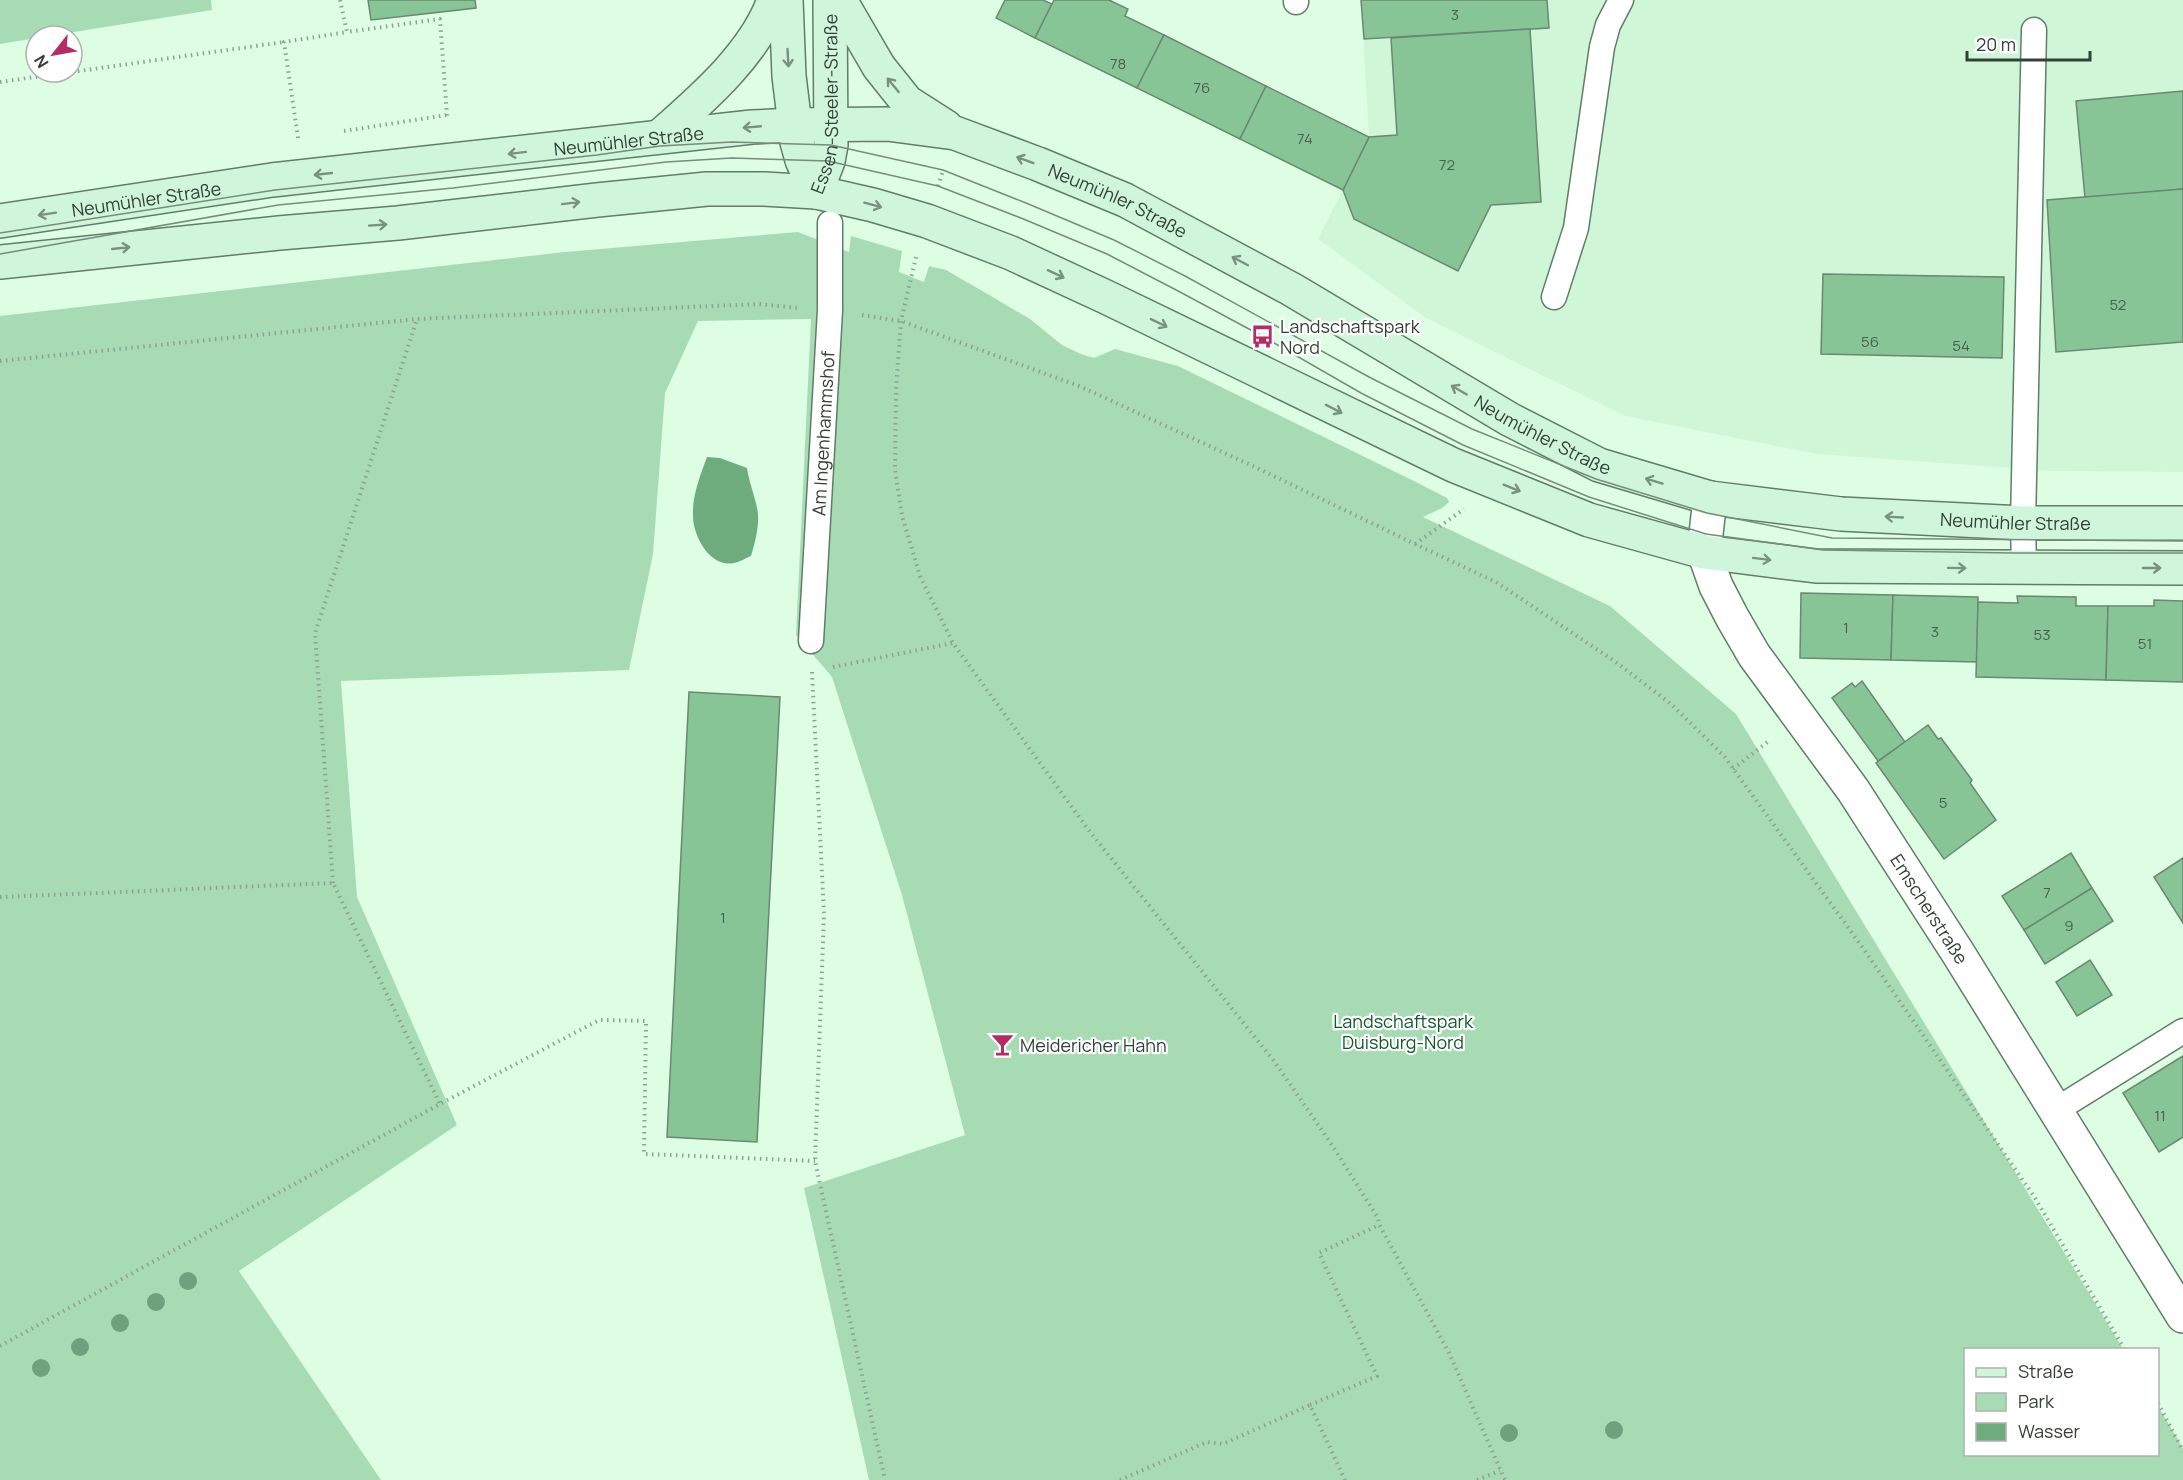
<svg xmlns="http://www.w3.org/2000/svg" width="2183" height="1480" font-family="Manrope,sans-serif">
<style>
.built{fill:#cff6d7}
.green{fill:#a7dbb3}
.water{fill:#6eab7d}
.building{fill:#87c596;stroke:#6b8871;stroke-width:1.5}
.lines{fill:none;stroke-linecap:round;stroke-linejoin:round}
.service-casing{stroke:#607d67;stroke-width:27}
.tertiary-casing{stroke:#607d67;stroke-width:36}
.secondary-casing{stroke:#607d67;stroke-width:36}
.path{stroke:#8da391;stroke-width:4;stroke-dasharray:1.5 4.5;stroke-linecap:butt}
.service{stroke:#fff;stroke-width:24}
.tertiary{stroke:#fff;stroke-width:33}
.secondary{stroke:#cff6db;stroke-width:33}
.tram{stroke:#778c7b;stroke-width:1.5}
.tree{fill:#6ea27f}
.oneway{stroke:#799280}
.labels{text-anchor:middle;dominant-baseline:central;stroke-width:4.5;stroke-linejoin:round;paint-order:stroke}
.number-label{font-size:15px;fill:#48614e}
.street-label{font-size:18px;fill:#334036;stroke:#fff}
.poi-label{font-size:18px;fill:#334036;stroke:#fff;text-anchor:start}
.park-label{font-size:18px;fill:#12572c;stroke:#fff}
</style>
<rect width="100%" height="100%" fill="#defee4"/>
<polygon class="built" points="1361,0 2183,0 2183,472 2052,471 1817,454 1625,416 1426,318 1318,239 1369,137"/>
<g class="green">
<polygon points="0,0 211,0 212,10 49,36 36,36 36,38 0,44"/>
<polygon points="798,232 849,252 851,236 902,251 899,272 924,282 929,266 946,270 991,296 1030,319 1062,345 1081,354 1094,358 1115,349 1178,366 1414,481 1447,498 1449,502 1442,508 1423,517 1610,606 1736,714 2123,1349 1966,1350 1966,1454 2158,1454 2158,1406 2183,1448 2183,1480 869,1480 804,1188 965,1135 902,895 832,677 796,635 811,319 698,321 665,393 653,554 629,670 341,681 357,897 457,1125 239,1271 381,1480 0,1480 0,316 565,252"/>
</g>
<path class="water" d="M707,457L720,458L747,468C749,483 756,498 758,514C759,527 755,543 751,556C746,558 740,562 734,563C710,568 693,536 693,516C692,496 700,476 707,457Z"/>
<g class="building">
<polygon points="368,0 475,0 476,8 371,20"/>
<polygon points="1005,0 1043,0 1052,4 1035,38 996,18"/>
<polygon points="1054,0 1109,0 1128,9 1125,16 1164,35 1137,88 1035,38"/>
<polygon points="1361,0 1547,0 1549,28 1364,39"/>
<polygon points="1530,29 1541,202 1491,205 1458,271 1354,219 1343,190 1369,137 1397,135 1391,38"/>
<polygon points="1164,35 1266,86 1240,139 1137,88"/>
<polygon points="1266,86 1369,137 1343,190 1240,139"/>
<polygon points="2183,91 2183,189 2085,198 2076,101"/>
<polygon points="2183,189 2183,342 2056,352 2047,200"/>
<polygon points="1823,274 2004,277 2002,358 1821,354"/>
<polygon points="1801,593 1893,595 1891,660 1800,658"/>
<polygon points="1893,595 1978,597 1977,662 1891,660"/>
<polygon points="2017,596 2076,597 2076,606 2108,606 2106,680 1976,677 1978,602 2018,603"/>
<polygon points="2154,600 2183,601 2183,682 2106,680 2108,606 2154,606"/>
<polygon points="1862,681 1905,742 1878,761 1832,698 1852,683 1855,687"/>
<polygon points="689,692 780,697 757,1142 667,1137"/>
<polygon points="1928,725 1938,739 1941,738 1972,780 1970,783 1996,820 1944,859 1876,763"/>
<polygon points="2071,853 2092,888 2024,930 2002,896"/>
<polygon points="2183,858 2183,923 2154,877"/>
<polygon points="2092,888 2113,921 2045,964 2024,930"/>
<polygon points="2090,960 2112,995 2077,1016 2056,982"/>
<polygon points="2183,1056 2183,1137 2159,1152 2123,1093"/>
</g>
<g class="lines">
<defs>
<g id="service">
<polyline points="1296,0 1296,2"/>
<polyline points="1554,297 1576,228 1602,47 1608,25 1621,0"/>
<polyline points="2024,568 2023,523 2034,30"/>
<path id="s1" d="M811,641L830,310V223"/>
<polyline points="2056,1110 2183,1031"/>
</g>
<g id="tertiary">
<path id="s2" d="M1710,498L1704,552L1716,586L1732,617L1754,655L1853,790L1958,953L2183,1316"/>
</g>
<g id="secondary">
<polyline points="786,0 789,76 797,142 802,160 816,192"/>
<polyline points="840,0 879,67 907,102 946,127"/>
<path d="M659,137C701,100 755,54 774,0"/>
<path id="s3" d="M816,192L828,161L831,145L830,0"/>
<path id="s4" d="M0,221L272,180L752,127L795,125L887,124L955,133L1038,164L1125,200L1291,289L1509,419L1599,465L1710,498L1841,514L2023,523H2183"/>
<polyline points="0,262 279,233 398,223 597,200 707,189 764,189 816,192 873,205 927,221 1011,253 1106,297 1453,465 1589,520 1704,552 1816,566 2183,568"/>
</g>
</defs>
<use href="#service" class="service-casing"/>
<use href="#tertiary" class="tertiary-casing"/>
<use href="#secondary" class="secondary-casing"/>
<g class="path">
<polyline points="340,0 347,32 440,19 447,116"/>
<polyline points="72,72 284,42"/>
<polyline points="0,82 70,72"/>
<polyline points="344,131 447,115"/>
<polyline points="298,138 284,42 347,32"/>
<polyline points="938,186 943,171"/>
<polyline points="916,257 901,321 896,389 895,470 902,516 920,576 953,643 1090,832 1274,1061 1330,1142 1378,1218 1379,1224 1449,1353 1505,1480"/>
<polyline points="862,315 901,321 1079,386 1255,467 1415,544 1496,582 1613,660 1671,704 1724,756 1863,948 2035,1198 2125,1350"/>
<polyline points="0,361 417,319 759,304 798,308"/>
<polyline points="1415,544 1464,509"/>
<polyline points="833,667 953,643"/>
<polyline points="812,672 824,914 815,1161 885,1480"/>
<polyline points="1733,769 1770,740"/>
<polyline points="333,883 315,633 417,319"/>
<polyline points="0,897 333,883 440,1104"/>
<polyline points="0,1346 440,1104 599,1020 646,1021 644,1154 815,1161"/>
<polyline points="2158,1403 2183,1451"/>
<polyline points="1310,1405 1377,1376 1319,1253 1379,1225"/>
<polyline points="1120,1480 1207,1442 1223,1444 1310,1405 1345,1480"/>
<polyline points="1477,1480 1500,1471"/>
</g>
<use href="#service" class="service"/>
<use href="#tertiary" class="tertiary"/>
<use href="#secondary" class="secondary"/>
<g class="tram">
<polyline points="0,233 275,190 597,155 660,146 732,142 831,145 943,170 1026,203 1114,240 1185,276 1369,377 1472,429 1596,479 1707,513 1832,538 2183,541"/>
<polyline points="0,254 278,205 453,188 666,162 732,158 828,161 938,186 1021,218 1107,254 1180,292 1262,336 1361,393 1463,445 1589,497 1706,534 1823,550 2014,553 2183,553"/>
</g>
</g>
<g class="tree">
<circle cx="188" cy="1281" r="9"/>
<circle cx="156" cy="1302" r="9"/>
<circle cx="120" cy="1323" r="9"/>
<circle cx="80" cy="1347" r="9"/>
<circle cx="41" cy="1368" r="9"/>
<circle cx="1614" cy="1430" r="9"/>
<circle cx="1509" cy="1433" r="9"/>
</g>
<defs><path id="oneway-shaft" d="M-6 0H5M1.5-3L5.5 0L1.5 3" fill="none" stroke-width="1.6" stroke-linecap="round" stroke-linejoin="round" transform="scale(1.5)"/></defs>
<g class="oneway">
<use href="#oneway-shaft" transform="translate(788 58) rotate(87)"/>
<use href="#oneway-shaft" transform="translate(893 85) rotate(-129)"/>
<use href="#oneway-shaft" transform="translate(752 127) rotate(175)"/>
<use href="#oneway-shaft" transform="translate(517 153) rotate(173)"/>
<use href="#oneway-shaft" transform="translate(1025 160) rotate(-160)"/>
<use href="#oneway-shaft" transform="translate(323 174) rotate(174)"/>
<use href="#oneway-shaft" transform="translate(571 203) rotate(-7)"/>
<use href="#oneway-shaft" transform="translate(873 205) rotate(15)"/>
<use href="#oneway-shaft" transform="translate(47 214) rotate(171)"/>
<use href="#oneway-shaft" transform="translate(378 225) rotate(-4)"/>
<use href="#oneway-shaft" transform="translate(121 248) rotate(-6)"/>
<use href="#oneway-shaft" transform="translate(1240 261) rotate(-152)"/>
<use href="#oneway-shaft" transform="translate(1056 274) rotate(25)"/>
<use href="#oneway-shaft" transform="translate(1159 323) rotate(26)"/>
<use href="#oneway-shaft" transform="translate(1459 390) rotate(-150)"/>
<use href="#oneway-shaft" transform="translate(1334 409) rotate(27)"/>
<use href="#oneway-shaft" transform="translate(1654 481) rotate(-163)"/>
<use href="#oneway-shaft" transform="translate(1512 488) rotate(22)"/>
<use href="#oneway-shaft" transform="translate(1894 517) rotate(-177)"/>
<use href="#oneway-shaft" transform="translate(1762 559) rotate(7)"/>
<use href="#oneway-shaft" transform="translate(1957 568) rotate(1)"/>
<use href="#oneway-shaft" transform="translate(2152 568)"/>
</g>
<defs>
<symbol id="bus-bare" viewBox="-9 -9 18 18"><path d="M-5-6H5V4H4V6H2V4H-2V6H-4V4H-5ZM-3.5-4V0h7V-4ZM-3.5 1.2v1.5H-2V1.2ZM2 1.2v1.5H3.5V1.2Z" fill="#b62b64" stroke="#fff" stroke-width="2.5" paint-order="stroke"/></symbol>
<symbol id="bar-bare" viewBox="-9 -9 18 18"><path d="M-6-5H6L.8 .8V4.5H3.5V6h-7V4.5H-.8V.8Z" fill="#b62b64" stroke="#fff" stroke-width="2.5" paint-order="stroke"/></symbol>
</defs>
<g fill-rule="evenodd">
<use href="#bus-bare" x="1246" y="320" width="33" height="33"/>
<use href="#bar-bare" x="986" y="1028" width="33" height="33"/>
</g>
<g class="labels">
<g class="number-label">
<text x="1455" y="14">3</text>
<text x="1118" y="63">78</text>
<text x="1202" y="87">76</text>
<text x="1305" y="138">74</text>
<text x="1447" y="164">72</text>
<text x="2118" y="304">52</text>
<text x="1870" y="341">56</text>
<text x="1961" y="345">54</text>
<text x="1846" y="627">1</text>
<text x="1935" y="631">3</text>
<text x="2042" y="634">53</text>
<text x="2145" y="643">51</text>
<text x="1943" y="802">5</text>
<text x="2047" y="892">7</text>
<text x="723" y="917">1</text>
<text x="2069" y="925">9</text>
<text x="2160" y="1115">11</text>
</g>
<g class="street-label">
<text stroke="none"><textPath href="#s3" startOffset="90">Essen-Steeler-Straße</textPath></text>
<text stroke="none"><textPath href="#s4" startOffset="634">Neumühler Straße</textPath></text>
<text stroke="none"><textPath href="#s4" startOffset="148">Neumühler Straße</textPath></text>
<text stroke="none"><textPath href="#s4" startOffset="1138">Neumühler Straße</textPath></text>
<text stroke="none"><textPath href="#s1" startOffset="208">Am Ingenhammshof</textPath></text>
<text stroke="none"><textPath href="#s4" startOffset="1624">Neumühler Straße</textPath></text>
<text stroke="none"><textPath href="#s4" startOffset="2110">Neumühler Straße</textPath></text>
<text stroke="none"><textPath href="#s2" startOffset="478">Emscherstraße</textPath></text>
</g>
<g class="poi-label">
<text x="1280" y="326">Landschaftspark<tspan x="1280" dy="21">Nord</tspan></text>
<text x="1020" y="1045">Meidericher Hahn</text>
</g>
<g class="park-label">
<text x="1403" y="1021">Landschaftspark<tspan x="1403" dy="21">Duisburg-Nord</tspan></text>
</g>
</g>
<rect x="1964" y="1348" width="195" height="108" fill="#ffffff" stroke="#adb3af" stroke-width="1.5"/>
<rect x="1976" y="1368" width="30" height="9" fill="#cff6db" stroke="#adb3af" stroke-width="1.5"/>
<text x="2018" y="1378" font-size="18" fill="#334036">Straße</text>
<rect x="1976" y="1393" width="30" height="18" fill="#a7dbb3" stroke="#adb3af" stroke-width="1.5"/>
<text x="2018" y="1408" font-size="18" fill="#334036">Park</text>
<rect x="1976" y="1423" width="30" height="18" fill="#6eab7d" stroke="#adb3af" stroke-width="1.5"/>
<text x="2018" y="1438" font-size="18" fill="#334036">Wasser</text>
<g transform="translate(54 54) rotate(239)"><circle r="28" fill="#ffffff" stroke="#adb3af" stroke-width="1.5"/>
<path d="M0-4.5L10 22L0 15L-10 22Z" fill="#b62b64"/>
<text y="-9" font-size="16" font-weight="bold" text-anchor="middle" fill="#334036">N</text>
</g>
<path d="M1967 51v9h123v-9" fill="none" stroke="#334036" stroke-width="3"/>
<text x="1976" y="51" font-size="18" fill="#334036" stroke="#ffffff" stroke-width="4.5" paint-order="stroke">20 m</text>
</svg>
